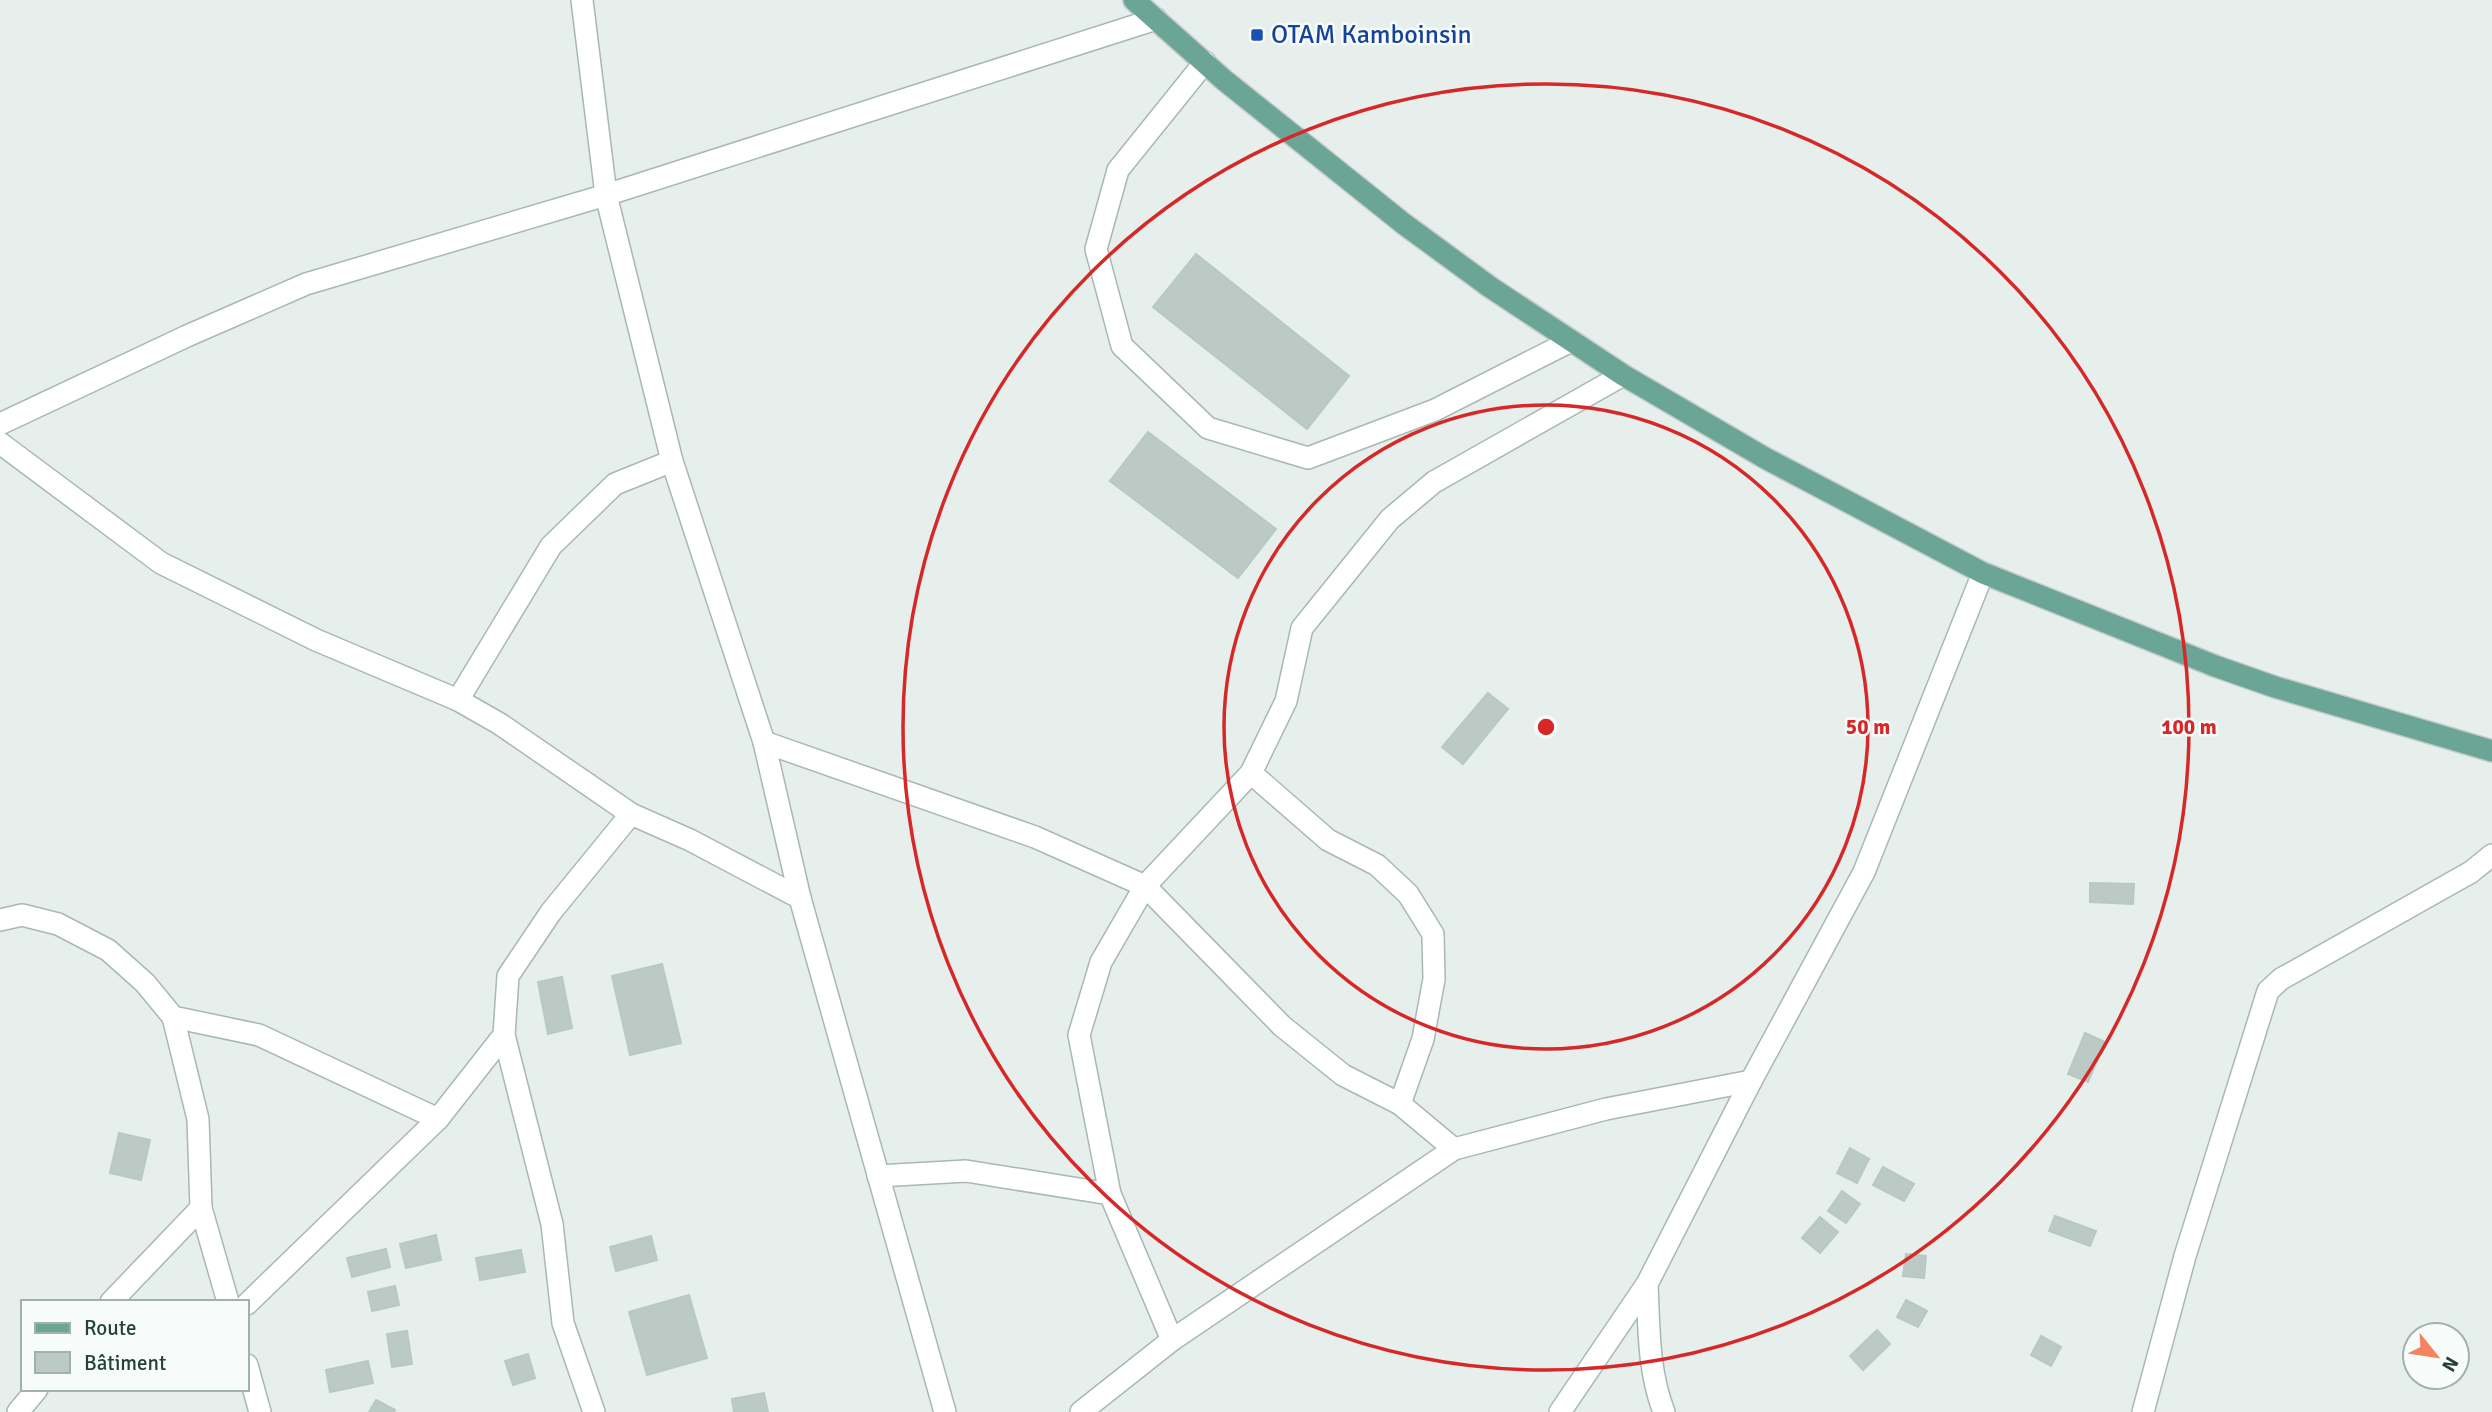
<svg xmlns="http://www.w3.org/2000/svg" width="2492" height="1412" font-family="Signika,sans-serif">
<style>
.building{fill:#bbcac4;stroke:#b8c9c2;stroke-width:2}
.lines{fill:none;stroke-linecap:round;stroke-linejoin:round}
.service-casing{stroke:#a8b8b2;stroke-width:24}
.minor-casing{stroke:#a8b8b2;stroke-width:24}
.tertiary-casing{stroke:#a8b8b2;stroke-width:24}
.primary-casing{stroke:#c2cac8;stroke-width:24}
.service{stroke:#fff;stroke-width:21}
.minor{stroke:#fff;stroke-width:21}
.tertiary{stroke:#fff;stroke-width:21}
.primary{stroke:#6aa596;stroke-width:21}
.ring{fill:none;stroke:#d62828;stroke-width:3.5}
.transit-dot{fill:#1a4fb4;stroke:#f7fbf9;stroke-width:2.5}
.labels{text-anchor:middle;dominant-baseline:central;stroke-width:5;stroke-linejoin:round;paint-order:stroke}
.transit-label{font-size:26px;fill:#164399;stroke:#f7fbf9;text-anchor:start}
.centre{fill:#d62828;stroke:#f7fbf9;stroke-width:3.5}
.ring-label{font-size:21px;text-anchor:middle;font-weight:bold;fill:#d62828;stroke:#f7fbf9;stroke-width:5;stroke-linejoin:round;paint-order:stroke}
</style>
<rect width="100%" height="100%" fill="#e6efeb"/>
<g class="building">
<polygon points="1196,254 1349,376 1307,429 1153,307"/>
<polygon points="1148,432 1276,529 1238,578 1110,481"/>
<polygon points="1488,693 1508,709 1463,764 1442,747"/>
<polygon points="2090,883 2134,884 2133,904 2090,902"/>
<polygon points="662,964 681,1043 630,1055 612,976"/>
<polygon points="562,977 572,1028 548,1034 538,982"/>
<polygon points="2085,1033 2105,1042 2088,1082 2068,1074"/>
<polygon points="119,1133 150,1140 141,1180 110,1173"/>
<polygon points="1850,1148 1869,1159 1857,1183 1837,1173"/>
<polygon points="1883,1167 1914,1184 1904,1201 1873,1185"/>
<polygon points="1842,1191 1860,1204 1846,1223 1828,1211"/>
<polygon points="2055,1216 2096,1231 2090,1246 2049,1231"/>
<polygon points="1820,1217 1838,1232 1820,1253 1802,1238"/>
<polygon points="436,1235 441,1260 406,1268 400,1244"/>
<polygon points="651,1236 657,1260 616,1271 610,1247"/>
<polygon points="386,1249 390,1267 352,1277 347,1258"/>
<polygon points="521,1250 525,1272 480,1280 476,1258"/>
<polygon points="1906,1254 1926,1256 1924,1278 1903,1276"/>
<polygon points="395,1286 399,1305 372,1311 368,1292"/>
<polygon points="689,1295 707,1358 647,1375 629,1312"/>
<polygon points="1906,1300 1927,1311 1918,1327 1897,1317"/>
<polygon points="1877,1330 1890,1344 1863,1370 1850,1356"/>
<polygon points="407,1331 412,1364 392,1367 387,1334"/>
<polygon points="2041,1336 2061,1347 2051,1366 2031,1355"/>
<polygon points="528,1354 535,1378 513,1385 505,1361"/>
<polygon points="368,1361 373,1383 330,1392 326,1370"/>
<polygon points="764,1393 768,1412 734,1412 732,1399"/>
<polygon points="376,1400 395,1410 394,1412 369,1412"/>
</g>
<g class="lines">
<defs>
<polyline id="service" points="1205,62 1118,170 1096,249 1122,346 1208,428 1308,458 1435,410 1571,341"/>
<g id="minor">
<polyline points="582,0 606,195 672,461 764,742 800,898 945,1412"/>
<polyline points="0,443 161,563 316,640 458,700 500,724 631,814 690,840 800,898"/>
<polyline points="458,700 551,546 615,484 672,461"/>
<polyline points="764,742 1035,837 1145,886 1251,773 1286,701 1302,628 1390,519 1434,482 1623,375"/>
<polyline points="1251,773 1328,840 1377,865 1408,894 1433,934 1434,979 1423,1039 1400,1104"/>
<polyline points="0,920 22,915 58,924 108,950 145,983 173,1017 259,1035 438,1119"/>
<polyline points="173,1017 198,1119 201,1208 228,1302"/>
<polyline points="504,1035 552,1224 563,1323 594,1412"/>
<polyline points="878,1176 966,1171 1110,1194"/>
<path d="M1647,1284C1649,1327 1648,1371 1664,1412"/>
<polyline points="111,1302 201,1208"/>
<polyline points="247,1304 438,1119 504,1035 508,976 551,912 631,814"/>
<polyline points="1172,1340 1110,1194 1079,1035 1101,962 1145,886 1282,1026 1343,1075 1400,1104 1454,1149"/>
<polyline points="247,1365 260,1412"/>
<polyline points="18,1412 37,1389"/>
<polyline points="1081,1412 1172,1340 1454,1149 1606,1109 1751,1081"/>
<polyline points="1560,1412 1647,1284 1751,1081 1864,872 1983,573"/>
<polyline points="2143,1412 2185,1256 2268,991 2281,979 2471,872 2492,855"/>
</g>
<polyline id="tertiary" points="0,424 187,336 306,284 606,195 1156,19"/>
<polyline id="primary" points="1134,0 1224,80 1404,224 1490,287 1623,375 1765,458 1983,573 2215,666 2275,687 2492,751"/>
</defs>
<use href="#service" class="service-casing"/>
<use href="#minor" class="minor-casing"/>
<use href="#tertiary" class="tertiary-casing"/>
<use href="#primary" class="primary-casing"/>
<use href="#service" class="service"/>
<use href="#minor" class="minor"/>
<use href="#tertiary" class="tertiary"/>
<use href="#primary" class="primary"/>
</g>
<g class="ring">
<circle cx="1546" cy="727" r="322"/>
<circle cx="1546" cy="727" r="643"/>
</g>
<rect class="transit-dot" x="1250" y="28" width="14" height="14" rx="3.5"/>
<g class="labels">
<g class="transit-label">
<text x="1271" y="35">OTAM Kamboinsin</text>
</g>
</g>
<circle cx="1546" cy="727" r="10" class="centre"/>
<g class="ring-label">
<text x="1868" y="734">50 m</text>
<text x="2189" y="734">100 m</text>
</g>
<rect x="21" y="1300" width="228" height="91" fill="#f7fbf9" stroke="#a3b1ad" stroke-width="2"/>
<rect x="35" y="1323" width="35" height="10" fill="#6aa596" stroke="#a3b1ad" stroke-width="2"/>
<text x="84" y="1335" font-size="21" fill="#24423a">Route</text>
<rect x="35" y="1352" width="35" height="21" fill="#bbcac4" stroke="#a3b1ad" stroke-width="2"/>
<text x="84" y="1370" font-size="21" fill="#24423a">Bâtiment</text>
<g transform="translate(2436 1356) rotate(120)"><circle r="33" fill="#f7fbf9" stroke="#a3b1ad" stroke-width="2"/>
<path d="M0-5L12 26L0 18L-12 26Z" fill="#f4845f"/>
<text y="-10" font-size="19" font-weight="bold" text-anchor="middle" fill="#24423a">N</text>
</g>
</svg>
